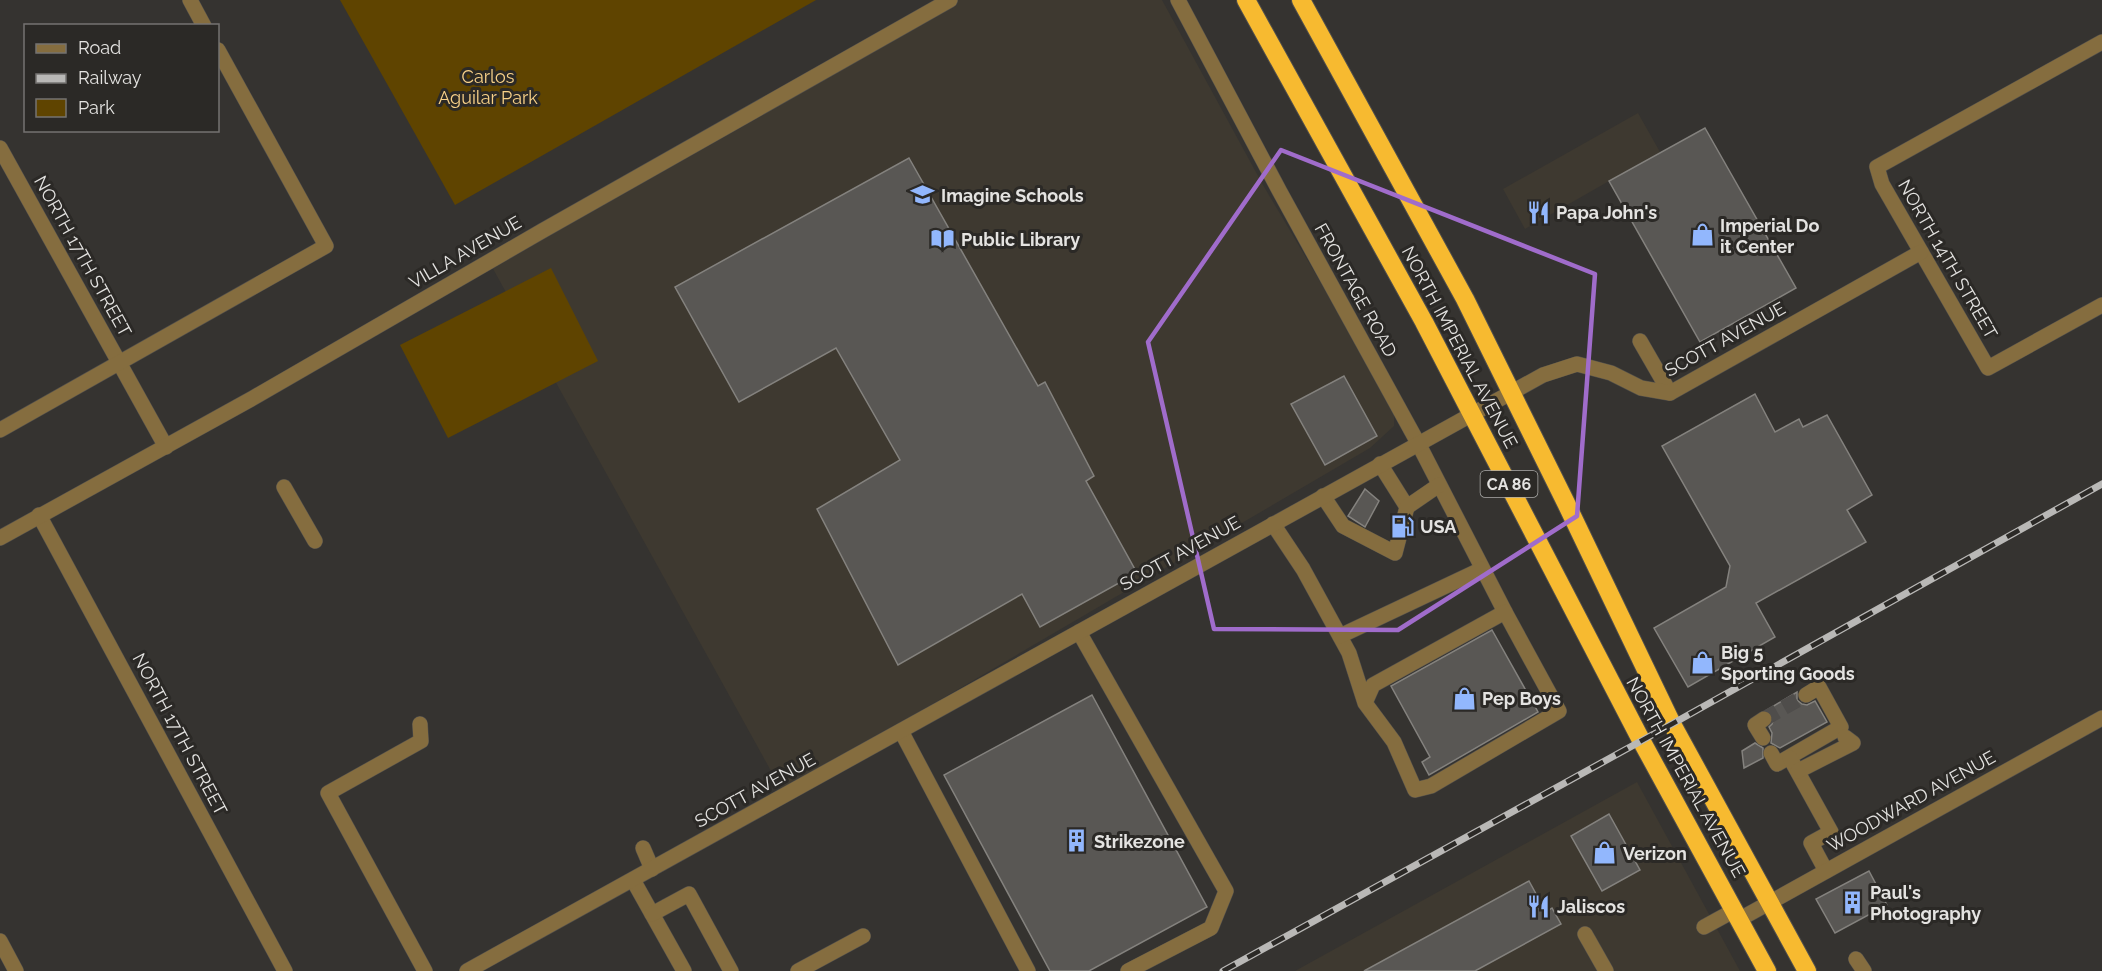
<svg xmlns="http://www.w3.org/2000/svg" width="2102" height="971" font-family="Raleway,sans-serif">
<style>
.built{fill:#3e3930}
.green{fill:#5f4400}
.building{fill:#595754;stroke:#84827e;stroke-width:1.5}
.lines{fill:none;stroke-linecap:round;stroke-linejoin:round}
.minor-tunnel{stroke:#4f4d4b;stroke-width:15;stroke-dasharray:15 8;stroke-linecap:butt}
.minor-casing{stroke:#514f4c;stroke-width:16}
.highway-casing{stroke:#514f4c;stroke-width:20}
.minor{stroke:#856d3f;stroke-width:15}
.highway{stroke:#f7ba30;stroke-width:18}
.rail-casing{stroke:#b9b8b6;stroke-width:7}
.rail{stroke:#2b2926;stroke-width:4.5;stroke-dasharray:14;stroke-linecap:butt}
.marked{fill:none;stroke:#a06ccb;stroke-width:4.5;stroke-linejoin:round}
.labels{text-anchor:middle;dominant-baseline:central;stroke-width:6;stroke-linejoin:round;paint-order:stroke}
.shield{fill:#2b2926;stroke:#acaba9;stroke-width:1.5}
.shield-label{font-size:16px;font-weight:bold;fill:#e4e3e1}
.park-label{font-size:18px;fill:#f8d188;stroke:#2b2926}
.poi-label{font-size:18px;font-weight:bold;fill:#e4e3e1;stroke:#2b2926;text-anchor:start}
.street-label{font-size:18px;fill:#e4e3e1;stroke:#2b2926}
</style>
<rect width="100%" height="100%" fill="#353330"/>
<g class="built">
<polygon points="952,0 1162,0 1263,185 1394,406 1394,426 1370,448 909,718 781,789 492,267"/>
<polygon points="1638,113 1660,152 1525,229 1503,189"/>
<polygon points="1637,782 1740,971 1295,971"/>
</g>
<g class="green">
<polygon points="340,0 816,0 455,205"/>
<polygon points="551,268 598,361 448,438 400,345"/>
</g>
<g class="building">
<polygon points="1705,128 1796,288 1700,342 1609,181"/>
<polygon points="909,158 1038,386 1045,382 1094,476 1086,481 1137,573 1040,627 1022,594 898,665 817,509 900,460 836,348 739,402 675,287"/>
<polygon points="1344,376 1377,436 1325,465 1291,404"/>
<polygon points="1755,394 1775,432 1799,419 1803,427 1827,415 1872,495 1847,510 1866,542 1756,603 1775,637 1688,687 1654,628 1726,587 1730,566 1662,446"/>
<polygon points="1365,489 1379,501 1365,527 1348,516"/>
<polygon points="1492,630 1538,712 1429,775 1422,762 1430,757 1391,686"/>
<polygon points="1797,692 1797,700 1802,704 1807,705 1815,701 1827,722 1780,748 1771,743 1772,733 1769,727 1772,724 1774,718 1772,713 1767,710"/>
<polygon points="1092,695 1207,907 1089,971 1050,971 944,775"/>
<polygon points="1755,743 1763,748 1763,758 1744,768 1742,751"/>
<polygon points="1609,814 1640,870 1602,891 1571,836"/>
<polygon points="1869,871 1887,905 1835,933 1816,899"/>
<polygon points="1529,881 1546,912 1552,908 1561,924 1475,971 1364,971"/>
</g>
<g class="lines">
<polyline class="minor-tunnel" points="1764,719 1806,695"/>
<defs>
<g id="minor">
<polyline points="190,0 204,26"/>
<polyline points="1178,0 1280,192 1418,443 1505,612"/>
<polyline points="2102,42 1877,167 1882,184 1988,368 2102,305"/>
<polyline points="0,148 166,447"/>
<polyline points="1640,341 1670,393"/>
<polyline points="0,430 326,246 218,50"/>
<polyline points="284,487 315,541"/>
<polyline points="1323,496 1343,526 1395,553 1407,507 1380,464"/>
<polyline points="1407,507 1439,485"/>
<polyline points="39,515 285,971"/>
<polyline points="1273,524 1303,569 1349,653 1365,703 1394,742 1415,790 1431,786 1559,711 1505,612 1373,685 1365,703"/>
<polyline points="0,538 253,398 542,231 950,0"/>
<polyline points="1079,632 1226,891 1211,928 1128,971"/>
<polyline points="1340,636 1482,569"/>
<polyline points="420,724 421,741 328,793 425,971"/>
<polyline points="901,731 1028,971"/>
<polyline points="1763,738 1755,725 1764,719"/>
<polyline points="1771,753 1777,764 1841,727 1819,687 1806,695"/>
<polyline points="1790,758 1831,832 1811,843 1826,871"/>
<polyline points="1798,771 1853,743 1845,737"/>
<polyline points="643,848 652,869"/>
<polyline points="633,880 684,971"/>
<polyline points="652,914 689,894 731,971"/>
<polyline points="1740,919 2102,718"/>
<polyline points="1704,927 1735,910"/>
<polyline points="1585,934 1606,971"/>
<polyline points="0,941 16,971"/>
<polyline points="1856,959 1864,971"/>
<polyline points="467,971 1543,375 1577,364 1611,373 1641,388 1670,393 1921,252"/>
<polyline points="798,971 863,936"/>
</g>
<g id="highway">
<polyline points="1246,0 1424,322 1641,740 1767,971"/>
<polyline points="1301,0 1465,299 1566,503 1672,724 1807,971"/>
</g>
</defs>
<use href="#minor" class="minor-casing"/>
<use href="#highway" class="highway-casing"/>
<use href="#minor" class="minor"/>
<use href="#highway" class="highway"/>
<defs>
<polyline id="rail" points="1223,971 1672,724 2102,484"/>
</defs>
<use href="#rail" class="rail-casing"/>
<use href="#rail" class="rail"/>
</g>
<path class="marked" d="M1281,150L1595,274L1577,516L1398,630L1214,629L1148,342Z"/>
<defs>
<symbol id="school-bare" viewBox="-9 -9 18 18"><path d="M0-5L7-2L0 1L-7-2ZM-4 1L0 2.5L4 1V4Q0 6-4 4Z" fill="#92b7fd" stroke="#2b2926" stroke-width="2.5" paint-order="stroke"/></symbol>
<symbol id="restaurant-bare" viewBox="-9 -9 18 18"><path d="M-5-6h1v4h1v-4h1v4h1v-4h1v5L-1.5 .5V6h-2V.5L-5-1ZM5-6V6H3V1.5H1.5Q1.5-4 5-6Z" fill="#92b7fd" stroke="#2b2926" stroke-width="2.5" paint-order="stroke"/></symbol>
<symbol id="shop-bare" viewBox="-9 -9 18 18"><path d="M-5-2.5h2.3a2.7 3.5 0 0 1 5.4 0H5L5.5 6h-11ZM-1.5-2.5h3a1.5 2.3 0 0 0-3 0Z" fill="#92b7fd" stroke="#2b2926" stroke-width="2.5" paint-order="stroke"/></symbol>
<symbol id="library-bare" viewBox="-9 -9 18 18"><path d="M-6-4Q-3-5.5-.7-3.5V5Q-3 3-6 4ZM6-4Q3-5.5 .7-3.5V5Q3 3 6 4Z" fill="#92b7fd" stroke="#2b2926" stroke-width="2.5" paint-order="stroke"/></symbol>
<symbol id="fuel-bare" viewBox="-9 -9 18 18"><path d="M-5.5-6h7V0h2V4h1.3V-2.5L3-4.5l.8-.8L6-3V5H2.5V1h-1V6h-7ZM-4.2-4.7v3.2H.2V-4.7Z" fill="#92b7fd" stroke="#2b2926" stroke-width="2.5" paint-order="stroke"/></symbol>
<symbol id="building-bare" viewBox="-9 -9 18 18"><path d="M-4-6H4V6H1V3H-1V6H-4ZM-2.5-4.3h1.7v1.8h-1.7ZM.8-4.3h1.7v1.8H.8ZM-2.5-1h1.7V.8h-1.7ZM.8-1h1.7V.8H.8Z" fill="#92b7fd" stroke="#2b2926" stroke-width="2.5" paint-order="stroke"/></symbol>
</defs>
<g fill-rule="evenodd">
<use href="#school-bare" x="906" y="178" width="33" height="33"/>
<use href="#restaurant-bare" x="1522" y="196" width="33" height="33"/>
<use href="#shop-bare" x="1686" y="218" width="33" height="33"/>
<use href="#library-bare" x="926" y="222" width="33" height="33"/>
<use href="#fuel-bare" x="1386" y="510" width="33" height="33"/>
<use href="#shop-bare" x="1686" y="646" width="33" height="33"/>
<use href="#shop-bare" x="1448" y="682" width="33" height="33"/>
<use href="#building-bare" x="1060" y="824" width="33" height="33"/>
<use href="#shop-bare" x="1588" y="836" width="33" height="33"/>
<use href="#building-bare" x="1836" y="886" width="33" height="33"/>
<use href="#restaurant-bare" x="1522" y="890" width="33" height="33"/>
</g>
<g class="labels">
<rect class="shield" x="1480.5" y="471" width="57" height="26" rx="4.5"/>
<g class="shield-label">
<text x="1509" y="484">CA 86</text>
</g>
<g class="park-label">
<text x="488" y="76">Carlos<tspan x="488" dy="21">Aguilar Park</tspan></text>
</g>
<g class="poi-label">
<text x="941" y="195">Imagine Schools</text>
<text x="1556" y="212">Papa John's</text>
<text x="1720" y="225">Imperial Do<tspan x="1720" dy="21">it Center</tspan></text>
<text x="961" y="239">Public Library</text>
<text x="1420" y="526">USA</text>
<text x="1721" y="652">Big 5<tspan x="1721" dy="21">Sporting Goods</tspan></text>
<text x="1482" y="698">Pep Boys</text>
<text x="1094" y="841">Strikezone</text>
<text x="1623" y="853">Verizon</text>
<text x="1870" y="892">Paul's<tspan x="1870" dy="21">Photography</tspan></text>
<text x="1557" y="906">Jaliscos</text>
</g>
<g class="street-label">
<text transform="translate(465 252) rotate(-30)">VILLA AVENUE</text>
<text transform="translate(83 256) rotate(61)">NORTH 17TH STREET</text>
<text transform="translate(1948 259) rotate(60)">NORTH 14TH STREET</text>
<text transform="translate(1356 290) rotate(61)">FRONTAGE ROAD</text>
<text transform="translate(1725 339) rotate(-29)">SCOTT AVENUE</text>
<text transform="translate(1460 347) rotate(62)">NORTH IMPERIAL AVENUE</text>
<text transform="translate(1180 553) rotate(-29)">SCOTT AVENUE</text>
<text transform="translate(180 734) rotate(62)">NORTH 17TH STREET</text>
<text transform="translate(1686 777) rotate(61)">NORTH IMPERIAL AVENUE</text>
<text transform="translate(755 790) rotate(-29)">SCOTT AVENUE</text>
<text transform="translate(1911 801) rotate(-29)">WOODWARD AVENUE</text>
</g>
</g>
<rect x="24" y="24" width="195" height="108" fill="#2b2926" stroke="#757371" stroke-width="1.5"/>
<rect x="36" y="44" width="30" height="9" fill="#856d3f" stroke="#757371" stroke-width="1.5"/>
<text x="78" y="54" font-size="18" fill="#e4e3e1">Road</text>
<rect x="36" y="74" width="30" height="9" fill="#b9b8b6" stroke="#757371" stroke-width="1.5"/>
<text x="78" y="84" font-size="18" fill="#e4e3e1">Railway</text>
<rect x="36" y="99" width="30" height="18" fill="#5f4400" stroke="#757371" stroke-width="1.5"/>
<text x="78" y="114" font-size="18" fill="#e4e3e1">Park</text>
</svg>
